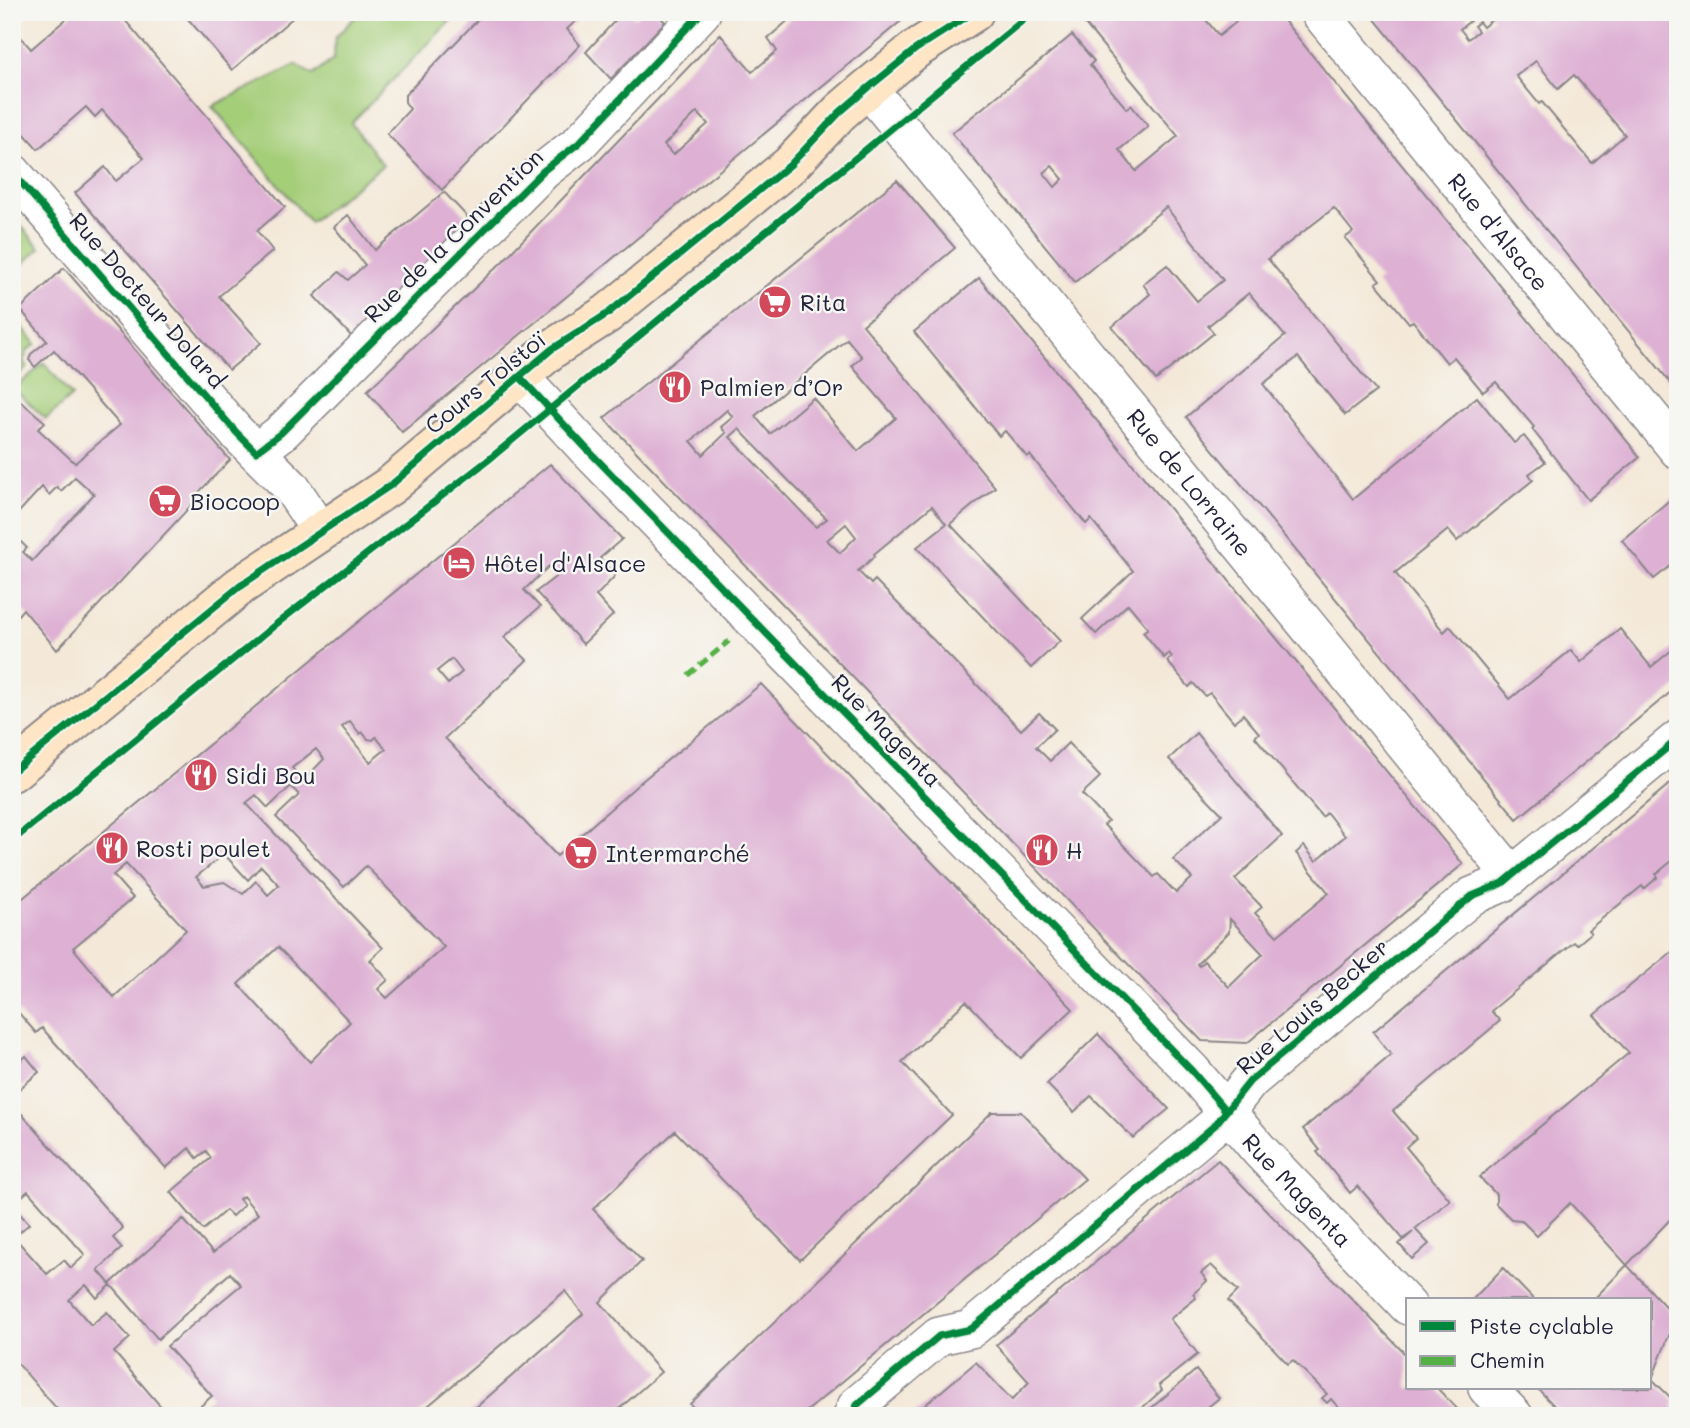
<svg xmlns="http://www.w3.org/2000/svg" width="1690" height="1428" font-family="Mali,sans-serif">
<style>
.green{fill:#a5ce79;stroke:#64785a;stroke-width:2}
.building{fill:#deb1d4;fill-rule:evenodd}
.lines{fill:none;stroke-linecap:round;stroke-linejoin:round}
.street-casing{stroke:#8b868a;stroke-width:40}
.secondary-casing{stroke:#8b868a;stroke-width:42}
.street{stroke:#fff;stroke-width:37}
.secondary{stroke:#fde5c5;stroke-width:38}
.quiet{stroke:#55b146;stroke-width:5;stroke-dasharray:10 5;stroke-linecap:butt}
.cycleway-casing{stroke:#f6f6f2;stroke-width:11}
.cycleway{stroke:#00873e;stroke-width:7}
.labels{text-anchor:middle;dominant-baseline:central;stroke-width:5;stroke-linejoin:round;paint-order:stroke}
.street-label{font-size:23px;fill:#22223b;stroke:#f6f6f2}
.poi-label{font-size:23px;fill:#22223b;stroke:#f6f6f2;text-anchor:start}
</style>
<rect width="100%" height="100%" fill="#f6f6f2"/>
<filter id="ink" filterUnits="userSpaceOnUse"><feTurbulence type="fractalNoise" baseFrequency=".0143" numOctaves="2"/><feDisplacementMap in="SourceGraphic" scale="14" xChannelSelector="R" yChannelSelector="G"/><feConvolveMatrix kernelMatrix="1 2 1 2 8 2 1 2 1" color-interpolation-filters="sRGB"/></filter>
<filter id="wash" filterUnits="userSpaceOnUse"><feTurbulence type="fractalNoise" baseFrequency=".00686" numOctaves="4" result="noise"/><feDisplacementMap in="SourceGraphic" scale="28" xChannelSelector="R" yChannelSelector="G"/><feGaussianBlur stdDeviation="1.57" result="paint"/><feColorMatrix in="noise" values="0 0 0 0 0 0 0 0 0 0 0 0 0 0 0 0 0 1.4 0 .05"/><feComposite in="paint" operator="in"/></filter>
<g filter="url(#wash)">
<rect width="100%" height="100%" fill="#f4e9d9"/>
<g class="green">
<polygon points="360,12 459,12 351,123 383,165 310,222 212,106 296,65 313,75 334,59 335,38"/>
<polygon points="12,215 40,248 12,274"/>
<polygon points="14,317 36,344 28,350 23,361 28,367 12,381"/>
<polygon points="44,363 72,396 46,419 14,389"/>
</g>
<g id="blocks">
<g class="building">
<polygon points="71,12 118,12 285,207 257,231 273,251 219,296 261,343 229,370 75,193 105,167 116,181 144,158 102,110 95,117 86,107 38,149 12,120 12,27 31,49 72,14"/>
<polygon points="182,12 293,12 296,15 232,70"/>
<polygon points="491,12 497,17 502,12 586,12 567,29 580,45 442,190 387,134 410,109 405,102 405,95 484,13"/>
<polygon points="623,12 629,12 635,18 642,12 656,12 665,22 611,79 586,52"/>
<path d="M786,12H912L402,432L367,391L503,261L720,34L752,72L777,51L768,38L791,18ZM697,112L708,124L673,155L664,145Z"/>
<path d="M1099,12H1216L1206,20L1219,36L1236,22L1228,12H1277L1640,457L1588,500L1532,429L1534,427L1496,382L1483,392L1454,357L1447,363L1413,321L1409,323L1376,283L1380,280L1345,238L1353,232L1334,208L1268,259L1376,391L1345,415L1298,357L1263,384L1353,499L1477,397L1514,443L1524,436L1545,462L1529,474L1533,480L1457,541L1448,530L1395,573L1444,632L1450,626L1510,699L1571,650L1581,662L1620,629L1651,667L1678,645V686L1517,819L1186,417L1285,336L1249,293L1208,326L1214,333L1156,380L1112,327L1150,294L1143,284L1167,265L1197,301L1223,280L1166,207L1075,282L952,133L1072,35L1094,61L1090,65L1127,109L1131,105L1148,126L1119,150L1136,171L1178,136L1085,24ZM1052,166L1063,179L1055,187L1044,173Z"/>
<path d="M1369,12H1470L1465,15L1470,21L1460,29L1468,39L1478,31L1474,26L1479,22L1483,27L1494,18L1489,12H1678V392ZM1536,61L1558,89L1574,75L1625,135L1592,163L1542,102L1539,104L1516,76Z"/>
<path d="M897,180L955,248L863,325L995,487L950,524L1060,641L1031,668L917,547L946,524L932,506L874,554L875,556L858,571L871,584L875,580L1021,730L1039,713L1055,729L1036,747L1050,761L1068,743L1100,777L1082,794L1108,821L1104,825L1154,877L1158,874L1176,893L1192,878L1173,859L1222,814L1169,759L1196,733L1282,836L1235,879L1262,907L1255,913L1277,936L1329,893L1296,853L1304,846L1316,861L1345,836L1327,813L1322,817L1255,737L1259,733L1243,714L1234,722L1210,693L1205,696L1193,683L1189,687L1167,661L1172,657L1169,653L1164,658L1143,632L1148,628L1128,604L1096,634L1082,619L1133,571L1091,519L1086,524L1030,455L1027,457L1005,431L999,436L914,332L979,278L1463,864L1247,1043L1202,1041L604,418ZM847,339L862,357L852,366L896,418L858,451L813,398L770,434L755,416ZM727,410L733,417L721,427L726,433L703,455L691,441ZM739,429L792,484L827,519L816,527L730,437ZM846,524L856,537L840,553L827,540ZM1230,919L1263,954L1229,987L1204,961L1199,966L1197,964L1229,932Z"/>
<polygon points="444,192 473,223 353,338 314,296 339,272 348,280 365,265 334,227 348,215 375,250"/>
<polygon points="64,268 230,460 196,495 198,498 57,650 23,609 12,622 12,541 16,546 21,542 27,548 23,552 32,561 94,494 75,477 61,491 57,487 49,495 42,487 19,512 12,505 12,394 45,422 38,429 75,463 120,425 54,350 35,367 29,360 31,354 47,341 20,309"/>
<path d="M550,464L622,539L600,558L615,576L596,596L613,615L583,644L536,592L558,575L549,566L524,590L540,607L504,637L527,660L445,738L557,856L642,781L761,684L1073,1009L1021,1058L966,1001L902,1062L952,1115L800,1260L675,1131L593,1209L642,1261L600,1302L661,1372L611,1416H466L583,1314L565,1291L416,1416H229L225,1411L220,1416H197L194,1412L212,1396L167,1346L241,1285L230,1273L158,1339L111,1285L97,1298L86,1285L69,1300L91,1325L107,1312L130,1338L114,1352L169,1416H63L12,1357V1103L123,1228L113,1238L122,1248L98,1270L110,1284L183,1219L213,1253L258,1214L243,1196L239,1199L244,1205L232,1216L226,1210L203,1230L171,1192L211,1158L206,1151L197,1158L189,1148L166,1168L42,1028L36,1033L12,1005V907ZM452,659L462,672L448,684L437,671ZM350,721L360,734L362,732L368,739L373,740L376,737L386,749L370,762L342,727ZM316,749L324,759L303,781L292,768ZM291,786L299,795L276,817L344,887L366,866L444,947L387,998L378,989L388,980L370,960L383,948L246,803L256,795L268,808ZM224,854L248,880L261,866L279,885L268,895L256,881L243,894L224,882L204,886L196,877ZM126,864L186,930L114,997L73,948L133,898L113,875ZM278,947L350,1022L310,1062L238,984ZM28,1191L85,1255L71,1268L64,1260L47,1274L14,1237L29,1224L12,1205Z"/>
<polygon points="1672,498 1678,504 1678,560 1654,579 1622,540"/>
<polygon points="1678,777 1678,856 1656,874 1658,877 1644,889 1642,886 1588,930 1591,933 1577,945 1574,942 1491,1011 1500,1021 1393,1111 1416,1138 1406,1147 1450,1200 1415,1229 1429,1244 1412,1259 1399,1244 1413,1232 1403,1239 1358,1186 1350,1193 1317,1152 1320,1150 1303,1129 1391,1055 1373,1032"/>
<polygon points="1678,947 1678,1211 1627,1265 1570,1203 1537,1236 1521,1220 1511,1219 1496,1204 1496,1194 1479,1177 1629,1053 1594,1015"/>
<polygon points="1098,1034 1169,1109 1133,1138 1091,1096 1074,1112 1047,1084"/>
<polygon points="26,1056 39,1072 12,1095 12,1068"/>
<polygon points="992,1112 1021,1112 1085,1179 801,1416 701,1416 690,1404"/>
<polygon points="1218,1160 1408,1357 1408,1388 1437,1388 1464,1416 1331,1416 1339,1408 1331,1399 1327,1403 1322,1398 1327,1394 1293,1360 1288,1364 1228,1301 1238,1291 1211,1265 1201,1273 1207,1281 1193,1294 1196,1298 1170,1319 1198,1354 1159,1385 1162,1390 1133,1416 912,1416 976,1362 1012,1400 1029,1382 996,1345"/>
<polygon points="1627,1265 1674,1316 1675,1320 1652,1379 1675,1402 1673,1407 1678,1412 1678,1416 1564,1416 1537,1388 1650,1388 1650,1300 1593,1300"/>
<polygon points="1503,1268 1534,1300 1472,1300"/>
<polygon points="1196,1370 1219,1398 1197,1416 1142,1416"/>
</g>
</g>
</g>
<g filter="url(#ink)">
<use href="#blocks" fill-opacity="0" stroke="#8b868a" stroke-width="2"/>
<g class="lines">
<defs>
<g id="street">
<path id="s1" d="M1319,12L1678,450"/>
<path id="s2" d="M868,88L1512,876"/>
<polyline points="12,172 236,432 291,487 321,532"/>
<path id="s3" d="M520,377L584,446L1192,1071L1260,1151L1408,1306"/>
<polyline points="256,452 281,433 543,171 579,143 702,12"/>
<polyline points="1487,1388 1514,1416"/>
<polyline points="852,1416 857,1405 939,1336 971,1329 1195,1142 1215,1125 1250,1081 1472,896 1503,883 1678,739"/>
</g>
<polyline id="secondary" points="12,772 240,586 391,485 552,349 607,314 790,165 840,112 868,88 916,49 974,12"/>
</defs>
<use href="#street" class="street-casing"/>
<use href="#secondary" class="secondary-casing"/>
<use href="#street" class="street"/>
<use href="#secondary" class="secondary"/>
<polyline class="quiet" points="688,675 729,641"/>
<defs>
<g id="cycleway">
<polyline points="12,172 236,432 256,452 281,433 543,171 579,143 702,12"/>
<polyline points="520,377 584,446 1192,1071 1226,1111"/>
<polyline points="12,772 240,586 391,485 552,349 607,314 790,165 840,112 868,88 916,49 974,12"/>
<polyline points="12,841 275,625 487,461 1033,12"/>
<polyline points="852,1416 857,1405 939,1336 971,1329 1195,1142 1215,1125 1250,1081 1472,896 1503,883 1678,739"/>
</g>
</defs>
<use href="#cycleway" class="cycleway-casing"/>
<use href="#cycleway" class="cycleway"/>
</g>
</g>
<defs>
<symbol id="supermarket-disc" viewBox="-11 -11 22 22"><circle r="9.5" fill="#d1495b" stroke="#f6f6f2"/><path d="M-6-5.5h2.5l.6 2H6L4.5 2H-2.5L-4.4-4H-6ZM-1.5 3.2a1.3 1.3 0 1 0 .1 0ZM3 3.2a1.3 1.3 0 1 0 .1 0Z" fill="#fff"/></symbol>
<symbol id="restaurant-disc" viewBox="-11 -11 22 22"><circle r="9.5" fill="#d1495b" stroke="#f6f6f2"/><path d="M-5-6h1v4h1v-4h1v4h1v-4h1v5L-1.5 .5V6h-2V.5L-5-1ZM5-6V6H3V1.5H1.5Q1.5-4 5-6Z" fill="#fff"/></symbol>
<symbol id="hotel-disc" viewBox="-11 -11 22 22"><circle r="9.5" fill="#d1495b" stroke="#f6f6f2"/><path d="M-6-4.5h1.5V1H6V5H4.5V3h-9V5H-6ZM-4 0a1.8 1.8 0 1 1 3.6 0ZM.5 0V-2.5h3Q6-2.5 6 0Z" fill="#fff"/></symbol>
</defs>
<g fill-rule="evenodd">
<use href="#supermarket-disc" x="756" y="283" width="38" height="38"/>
<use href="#restaurant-disc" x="656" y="368" width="38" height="38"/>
<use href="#supermarket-disc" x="146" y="482" width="38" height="38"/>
<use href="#hotel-disc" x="440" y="544" width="38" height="38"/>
<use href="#restaurant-disc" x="182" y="756" width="38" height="38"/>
<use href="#restaurant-disc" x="93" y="829" width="38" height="38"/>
<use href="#restaurant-disc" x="1023" y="831" width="38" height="38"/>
<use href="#supermarket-disc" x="562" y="834" width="38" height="38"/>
</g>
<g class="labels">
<g class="street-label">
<text stroke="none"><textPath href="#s1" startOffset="284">Rue d'Alsace</textPath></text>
<text transform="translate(453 235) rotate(-44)">Rue de la Convention</text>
<text transform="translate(148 300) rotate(49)">Rue Docteur Dolard</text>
<text transform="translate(485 382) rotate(-39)">Cours Tolstoï</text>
<text stroke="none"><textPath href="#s2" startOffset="509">Rue de Lorraine</textPath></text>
<text transform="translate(887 730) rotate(46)">Rue Magenta</text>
<text transform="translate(1312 1006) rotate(-41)">Rue Louis Becker</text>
<text stroke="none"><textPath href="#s3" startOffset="1125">Rue Magenta</textPath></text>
</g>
<g class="poi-label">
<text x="800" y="302">Rita</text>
<text x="700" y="387">Palmier d’Or</text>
<text x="190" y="501">Biocoop</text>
<text x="484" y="563">Hôtel d'Alsace</text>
<text x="226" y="775">Sidi Bou</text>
<text x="136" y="848">Rosti poulet</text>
<text x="1066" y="850">H</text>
<text x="606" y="853">Intermarché</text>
</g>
</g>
<rect width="1690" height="1428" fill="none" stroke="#f6f6f2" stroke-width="42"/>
<rect x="1406" y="1298" width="245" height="91" fill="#f6f6f2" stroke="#a1a1a9" stroke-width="2"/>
<rect x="1420" y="1321" width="35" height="10" fill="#00873e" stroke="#a1a1a9" stroke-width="2"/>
<text x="1470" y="1334" font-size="21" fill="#22223b">Piste cyclable</text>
<rect x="1420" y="1356" width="35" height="10" fill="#55b146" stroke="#a1a1a9" stroke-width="2"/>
<text x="1470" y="1368" font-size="21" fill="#22223b">Chemin</text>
</svg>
